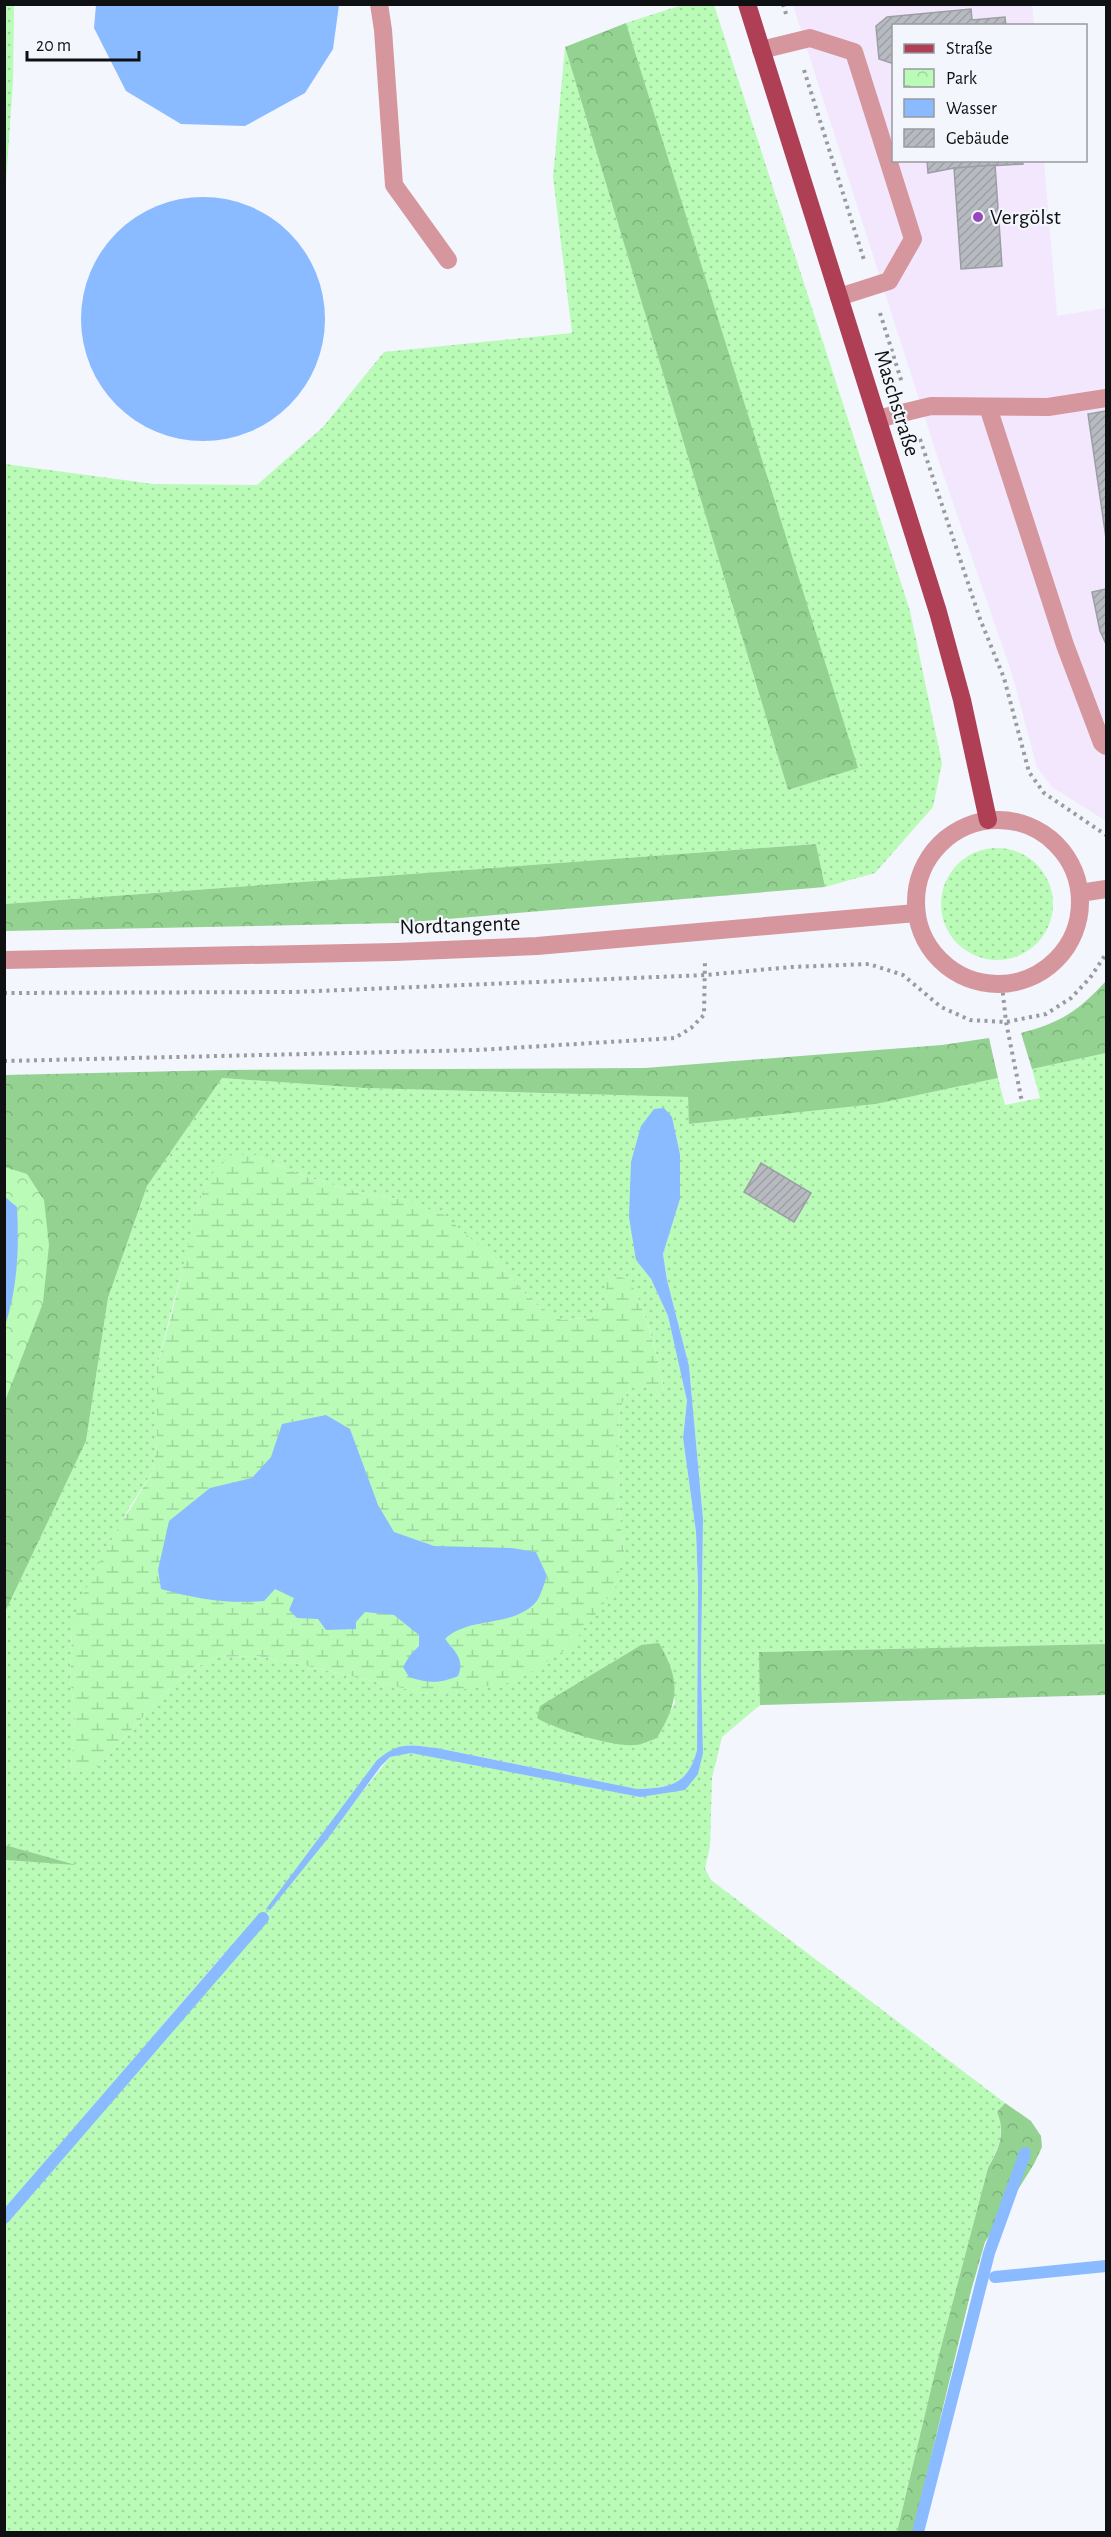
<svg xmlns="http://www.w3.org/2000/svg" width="1111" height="2537" font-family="'Alegreya Sans',sans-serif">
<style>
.commercial{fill:#f2e7fc}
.grass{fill:url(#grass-dots);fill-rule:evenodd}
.forest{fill:url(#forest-crowns)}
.wetland{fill:url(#wetland-marsh)}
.park{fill:url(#park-crowns)}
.water{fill:#8abaff}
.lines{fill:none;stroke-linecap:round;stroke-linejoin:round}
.stream{stroke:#8abaff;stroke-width:12}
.building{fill:url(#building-hatch);stroke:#9b9fa4;stroke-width:1.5}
.path{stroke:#999ba0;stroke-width:4;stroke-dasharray:3 4.5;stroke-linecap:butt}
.minor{stroke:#d6969d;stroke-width:18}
.major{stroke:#af3f55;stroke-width:18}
.poi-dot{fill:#9448b9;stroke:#f3f6fc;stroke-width:2}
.labels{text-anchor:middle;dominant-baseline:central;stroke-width:4.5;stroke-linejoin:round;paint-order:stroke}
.poi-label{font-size:22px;fill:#0f1012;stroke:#f3f6fc;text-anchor:start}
.street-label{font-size:22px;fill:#0f1012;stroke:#f3f6fc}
</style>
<defs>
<pattern id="grass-dots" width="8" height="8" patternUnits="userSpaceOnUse" patternTransform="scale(1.5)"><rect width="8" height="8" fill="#bafbb8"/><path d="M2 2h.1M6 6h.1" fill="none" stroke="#9fd69d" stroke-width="1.8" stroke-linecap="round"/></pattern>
<pattern id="forest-crowns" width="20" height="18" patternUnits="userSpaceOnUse" patternTransform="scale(1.5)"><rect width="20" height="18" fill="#93d291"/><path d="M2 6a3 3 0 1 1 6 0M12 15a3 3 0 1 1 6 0" fill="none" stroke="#7eb37c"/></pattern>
<pattern id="wetland-marsh" width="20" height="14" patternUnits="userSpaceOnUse" patternTransform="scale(1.5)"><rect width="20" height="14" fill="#bafbb8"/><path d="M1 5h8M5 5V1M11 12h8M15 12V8" fill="none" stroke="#9fd69d"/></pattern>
<pattern id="park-crowns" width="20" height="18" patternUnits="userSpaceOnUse" patternTransform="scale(1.5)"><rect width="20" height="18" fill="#bafbb8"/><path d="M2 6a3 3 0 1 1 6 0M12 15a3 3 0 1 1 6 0" fill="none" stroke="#9fd69d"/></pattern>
<pattern id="building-hatch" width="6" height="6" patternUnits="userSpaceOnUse" patternTransform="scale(1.5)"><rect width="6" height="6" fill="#b7bbc1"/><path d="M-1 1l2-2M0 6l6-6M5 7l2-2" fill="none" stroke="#9ca0a5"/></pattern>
</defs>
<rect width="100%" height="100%" fill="#f3f6fc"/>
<polygon class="commercial" points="793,5 1032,5 1034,25 894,26 894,160 1044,161 1057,316 1106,308 1106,821 1052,787 1037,767 1012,674 939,462"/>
<g class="grass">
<polygon points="5,4 14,5 13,81 5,196"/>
<polygon points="682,5 714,5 910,611 942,763 933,807 875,873 825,887 816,844 5,904 5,464 153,484 257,485 323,427 384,352 572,333 553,177 565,47 788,790 857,768 626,23"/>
<circle cx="997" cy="904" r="56"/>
<path d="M1106,1053V1644L760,1652V1705L722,1737L712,1778L710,1846L705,1869L711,1880L1005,2103L997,2112C1006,2133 998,2149 988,2168L941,2347L897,2532H5V2224L270,1914L263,1913L221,1957L5,2209V1860L72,1864L5,1845L4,1612L86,1441L108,1298L147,1186L222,1078L364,1088L688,1097L690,1124L876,1104L998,1078L1005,1105L1040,1098L1032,1069ZM672,1117L680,1154V1199L663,1254L667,1280L689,1366L703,1519L701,1666L703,1753L698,1774L640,1797L446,1758L411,1753L390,1757L270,1909H267L377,1760L409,1745L437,1748L637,1789C670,1788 688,1785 697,1750L698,1585L696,1532L683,1438L687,1401L668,1316L651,1279L636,1260ZM255,1155L301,1175L361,1193L406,1200L493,1258L534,1303L562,1320L596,1317L606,1304L619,1276C622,1278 625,1278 627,1280C642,1293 663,1372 664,1392L657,1397L646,1387H630L620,1408L616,1483L624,1552L428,1694L299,1664L257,1656L218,1657L190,1670L158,1700L100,1765L84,1772L71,1769L75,1716L70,1678L72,1631L129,1508L153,1471L157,1433V1366L205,1183ZM659,1644L675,1702L657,1738L635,1745L601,1741L549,1725L611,1663L641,1645Z"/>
</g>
<g class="forest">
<polygon points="626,23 858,768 788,790 565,47"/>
<polygon points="816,844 825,887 400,923 5,931 5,904"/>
<path d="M1106,981V1053L1032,1069L1021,1033C1062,1022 1077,1012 1106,981Z"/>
<polygon points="989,1038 998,1078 876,1104 689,1124 688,1097 364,1088 222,1078 147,1186 108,1298 86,1441 5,1612 5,1075 226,1070 645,1068 942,1045"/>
<path d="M659,1643C681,1681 679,1701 657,1738C651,1740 642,1745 635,1745C613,1747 556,1730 537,1718L540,1706L641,1645Z"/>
<polygon points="1106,1644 1106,1695 760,1705 759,1652"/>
<polygon points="4,1845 5,1845 76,1865 5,1860"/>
<path d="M1005,2103L1031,2121L1041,2136L1042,2147L1034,2164L985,2242L971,2291L913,2532H897L941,2347L988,2168C999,2149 1006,2133 997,2112Z"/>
</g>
<path class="wetland" d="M233,1154L255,1155L301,1175L361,1193L406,1200L444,1215L493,1258L534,1303L562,1320L596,1317L606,1304V1280L619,1276C622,1278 625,1278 628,1280C641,1293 663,1372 664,1392L657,1397L646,1387H630L620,1408L616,1483L624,1552L615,1589L570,1647L515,1682L428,1694L299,1664L257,1656L218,1657L190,1670L158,1700L100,1765L85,1773L71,1769L75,1716L70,1678L72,1631L79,1603L106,1549L153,1471L157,1433V1366L172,1313L189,1241L205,1183L221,1163Z"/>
<polygon class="park" points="5,1167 27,1174 44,1200 49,1245 43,1303 5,1401"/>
<g class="water">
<polygon points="96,5 96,4 339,5 333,49 305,93 245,126 181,124 126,91 94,28"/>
<circle cx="203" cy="319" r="122"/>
<path d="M664,1108L672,1117L680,1154V1199L663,1254L667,1280L689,1366L703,1519L701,1666L703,1753L698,1774L685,1790L640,1797L411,1753L390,1757L381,1766L329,1837L270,1910L266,1909L377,1760C400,1741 409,1745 437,1748L637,1789C670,1788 688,1785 697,1750L698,1585L696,1532L683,1438L687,1401L668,1316L651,1279L636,1260L629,1217L631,1162L641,1126L654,1109Z"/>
<path d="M5,1197L17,1207C19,1248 18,1286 5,1326Z"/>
<path d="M326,1415L350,1429L378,1505L394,1532L434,1546L512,1548L536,1552L547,1576C544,1583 541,1596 536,1602C513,1628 469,1616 445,1639C455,1652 465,1659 458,1676C439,1684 427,1683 409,1677L403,1667L410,1655L419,1646V1635L394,1615L365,1612L356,1622V1629L326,1630L318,1619L297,1618L289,1610L294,1598L275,1589L264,1601C228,1604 196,1599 161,1589L158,1570L169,1521L210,1488L252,1478L271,1457L282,1424Z"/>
</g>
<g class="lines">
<g class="stream">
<polyline points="4,2218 263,1918"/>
<polyline points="995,2277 1106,2266"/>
<polyline points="918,2532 989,2253 1025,2153"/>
</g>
</g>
<g class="building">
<polygon points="971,9 972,20 1005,17 1006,26 894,26 894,64 879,59 876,26 887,17"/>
<polygon points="927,160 1022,160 1023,164 954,168 928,173"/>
<polygon points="995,165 1002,266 961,269 954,168"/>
<polygon points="1106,411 1106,538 1088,414"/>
<polygon points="1106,589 1106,644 1100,631 1092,592"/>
<polygon points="761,1163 811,1193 794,1222 744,1192"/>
</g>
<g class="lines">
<g class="path">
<polyline points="783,4 786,14"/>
<polyline points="804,70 864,260"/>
<polyline points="880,313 902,383"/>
<polyline points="920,439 980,619 1004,678 1029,772 1044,793 1106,835"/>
<polyline points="1002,985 1006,1022 1022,1102"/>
<polyline points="4,993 294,992 706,975 791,967 869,964 903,975 941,1007 970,1020 1006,1022 1046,1014 1071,998 1090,978 1106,954"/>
<polyline points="4,1061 477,1050 675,1038 691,1028 704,1015 705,959"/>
</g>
<g class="minor">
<polyline points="379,4 383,30 394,185 448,260"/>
<polyline points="761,50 810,38 854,52 913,239 889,281 839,297"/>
<polyline points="988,407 1065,645 1102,743 1106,746"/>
<polyline points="877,419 931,406 1048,407 1106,398"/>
<circle cx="998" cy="902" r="82"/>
<polyline points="1080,893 1106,889"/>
<polyline points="4,960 395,952 537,946 916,913"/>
</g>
<polyline class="major" points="747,4 938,612 962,700 988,820"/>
</g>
<circle class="poi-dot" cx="978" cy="217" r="6"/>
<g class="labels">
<g class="poi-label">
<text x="990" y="217">Vergölst</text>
</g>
<g class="street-label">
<text transform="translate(897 403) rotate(73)">Maschstraße</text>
<text transform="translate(460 925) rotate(-2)">Nordtangente</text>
</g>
</g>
<rect width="1111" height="2537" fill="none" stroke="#0f1012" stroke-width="12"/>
<rect x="892" y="24" width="195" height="138" fill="#f3f6fc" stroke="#989a9e" stroke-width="1.5"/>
<rect x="904" y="44" width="30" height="9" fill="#af3f55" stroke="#989a9e" stroke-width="1.5"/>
<text x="946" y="54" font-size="18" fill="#0f1012">Straße</text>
<rect x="904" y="69" width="30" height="18" fill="url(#park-crowns)" stroke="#989a9e" stroke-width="1.5"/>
<text x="946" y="84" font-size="18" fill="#0f1012">Park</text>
<rect x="904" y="99" width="30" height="18" fill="#8abaff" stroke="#989a9e" stroke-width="1.5"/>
<text x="946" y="114" font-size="18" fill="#0f1012">Wasser</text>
<rect x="904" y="129" width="30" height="18" fill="url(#building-hatch)" stroke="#989a9e" stroke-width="1.5"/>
<text x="946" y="144" font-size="18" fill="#0f1012">Gebäude</text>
<path d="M27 51v9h112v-9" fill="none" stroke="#0f1012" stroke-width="3"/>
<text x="36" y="51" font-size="18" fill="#0f1012" stroke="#f3f6fc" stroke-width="4.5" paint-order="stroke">20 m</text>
</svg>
